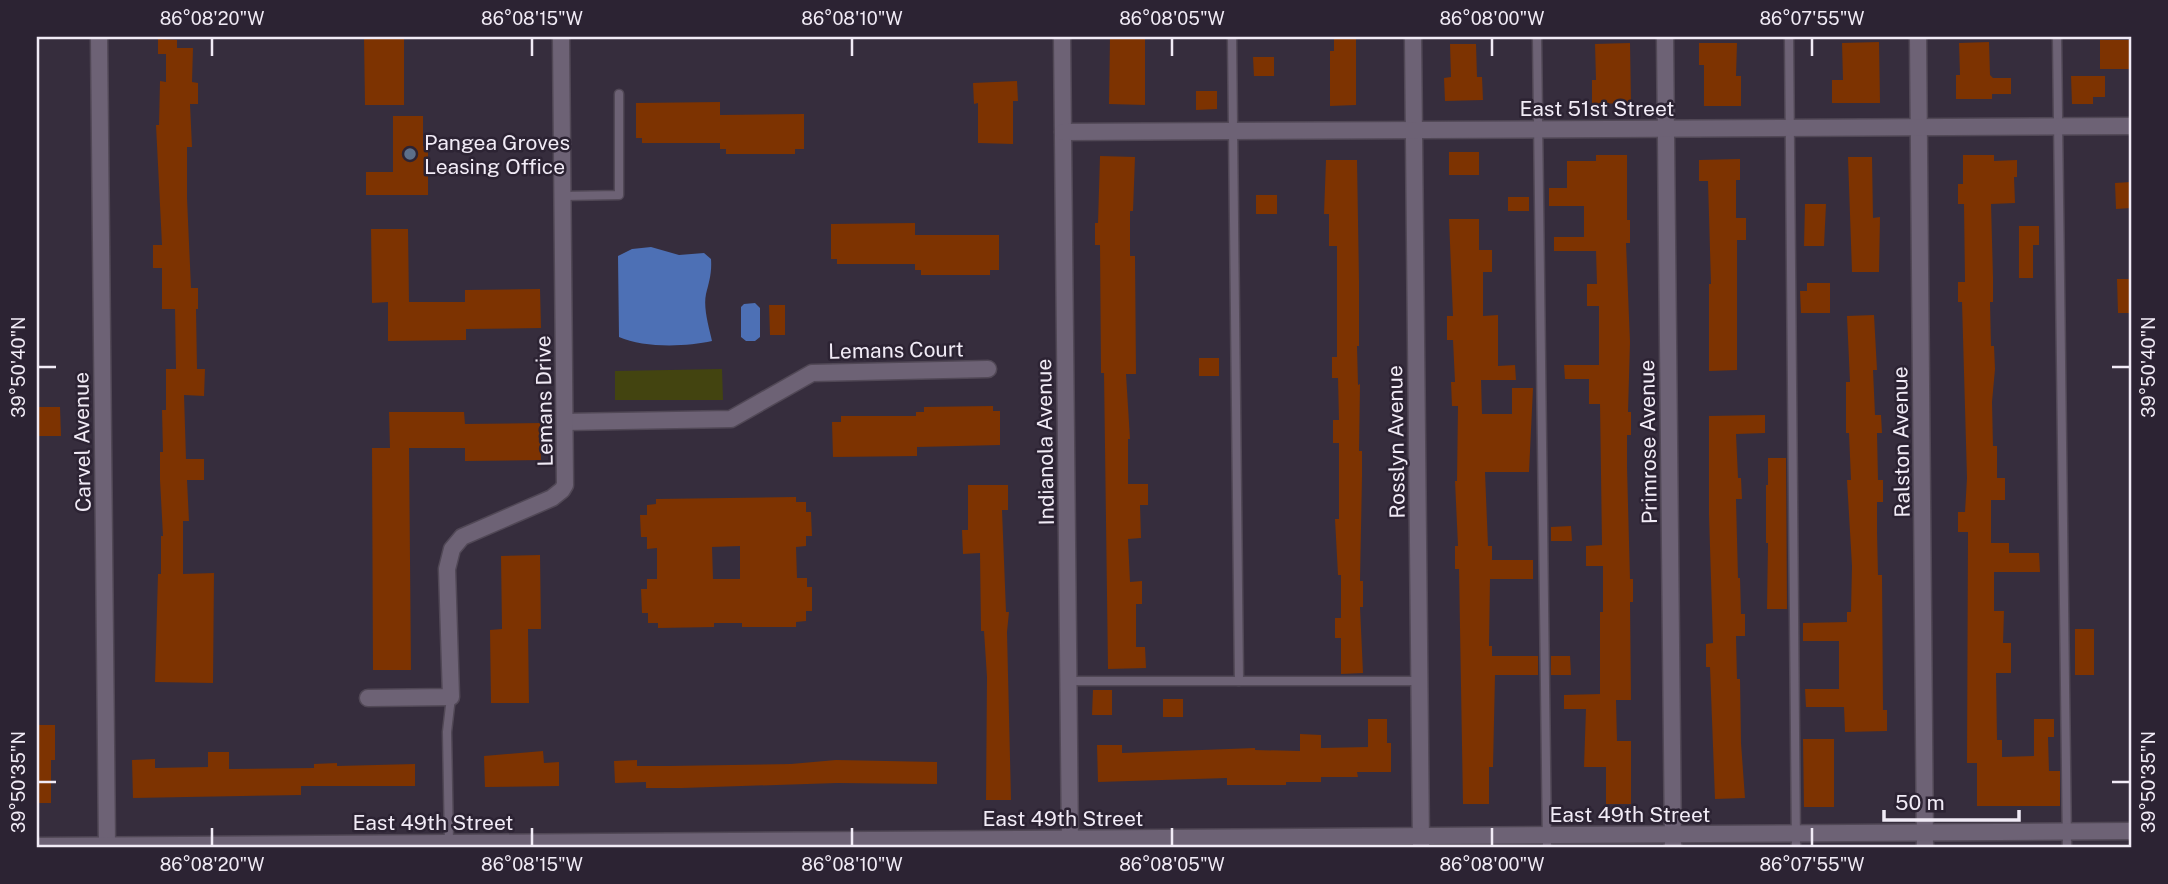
<svg xmlns="http://www.w3.org/2000/svg" width="2168" height="884" font-family="'Public Sans',sans-serif">
<style>
.green{fill:#434410}
.water{fill:#4d70b5}
.building{fill:#7d3301;fill-rule:evenodd}
.lines{fill:none;stroke-linecap:round;stroke-linejoin:round}
.lane-casing{stroke:#514856;stroke-width:11}
.street-casing{stroke:#514856;stroke-width:19}
.lane{stroke:#6d6275;stroke-width:8}
.street{stroke:#6d6275;stroke-width:16}
.ticks{fill:none;stroke:#f1ebf6;stroke-width:2.5}
.service-dot{fill:#5c6f8a;stroke:#2c2333;stroke-width:2.5}
.labels{text-anchor:middle;dominant-baseline:central;stroke-width:5;stroke-linejoin:round;paint-order:stroke}
.street-label{font-size:21px;fill:#f1ebf6;stroke:#2c2333}
.poi-label{font-size:21px;fill:#f1ebf6;stroke:#2c2333;text-anchor:start}
.neatline{fill:none;stroke:#f1ebf6;stroke-width:2.5}
.ticks-label{font-size:18px;text-anchor:middle;fill:#f1ebf6}
</style>
<rect width="100%" height="100%" fill="#362d3d"/>
<polygon class="green" points="722,369 723,400 615,400 615,371"/>
<g class="water">
<path d="M651,247L679,255L704,253L711,259C712,273 709,282 706,294C703,308 709,327 712,341C686,347 643,348 619,337L618,256L632,249Z"/>
<polygon points="755,303 760,308 760,337 755,341 746,341 741,337 741,307 744,304"/>
</g>
<g class="building">
<polygon points="364,37 404,37 404,105 365,105"/>
<polygon points="1110,37 1145,37 1145,105 1109,104"/>
<polygon points="1334,37 1356,37 1356,105 1330,106 1330,51 1334,51"/>
<polygon points="158,39 177,40 177,48 193,48 192,82 198,83 198,104 190,104 192,147 187,147 187,198 191,288 198,288 198,309 196,309 197,369 205,369 204,396 184,395 186,459 204,459 204,480 187,480 189,521 183,521 183,574 214,573 213,683 155,682 158,574 161,574 161,536 163,536 160,480 160,452 163,452 162,410 166,410 166,369 176,369 175,309 162,309 162,268 153,268 153,245 162,245 156,125 159,125 160,81 166,82 166,54 158,54"/>
<rect x="2100" y="40" width="31" height="29"/>
<polygon points="1879,42 1880,103 1832,103 1832,80 1843,80 1842,43"/>
<polygon points="1989,42 1990,75 1993,78 2011,78 2011,94 1992,94 1992,99 1956,99 1956,75 1960,75 1959,43"/>
<polygon points="1630,43 1631,103 1592,104 1592,80 1596,80 1595,44"/>
<polygon points="1699,43 1737,43 1736,76 1741,76 1741,106 1704,106 1704,65 1699,65"/>
<polygon points="1450,44 1476,44 1477,77 1482,77 1483,100 1445,101 1444,78 1451,77"/>
<polygon points="1253,57 1274,57 1274,76 1254,76"/>
<polygon points="2071,76 2105,76 2105,97 2093,97 2093,104 2072,104"/>
<polygon points="1017,81 1018,101 1013,101 1013,144 978,143 978,103 974,104 973,83"/>
<polygon points="1196,91 1217,91 1217,109 1196,110"/>
<polygon points="720,102 720,115 804,114 804,149 795,149 795,154 726,154 726,149 720,149 720,143 642,143 642,138 636,138 636,103"/>
<polygon points="393,116 423,116 423,146 428,146 428,195 366,195 366,172 393,172"/>
<rect x="1449" y="152" width="30" height="23"/>
<polygon points="1596,155 1627,155 1627,220 1630,220 1630,243 1626,243 1630,342 1628,412 1631,412 1631,435 1627,435 1627,467 1630,579 1633,579 1633,602 1630,602 1631,700 1616,700 1617,741 1631,741 1631,804 1606,804 1606,767 1584,767 1586,709 1564,709 1564,695 1600,694 1600,612 1603,612 1603,566 1586,566 1586,546 1602,545 1600,404 1589,404 1589,379 1565,379 1564,365 1599,365 1599,306 1587,306 1587,284 1597,284 1596,251 1554,251 1554,237 1584,237 1584,206 1549,206 1549,188 1567,188 1567,161 1596,161"/>
<polygon points="1963,155 1994,155 1994,161 2017,160 2017,177 2014,177 2015,203 1991,204 1993,277 1993,302 1990,302 1991,346 1994,346 1995,369 1992,402 1993,446 1997,446 1997,478 2005,478 2005,500 1991,500 1991,543 2009,543 2009,553 2039,553 2040,572 1994,572 1994,611 2004,611 2003,643 2011,643 2011,673 1996,673 1997,740 2002,740 2002,757 2034,756 2034,719 2054,719 2054,737 2048,737 2049,771 2060,771 2060,806 1977,806 1977,763 1967,763 1968,532 1958,532 1958,512 1965,512 1967,478 1962,302 1958,302 1958,282 1965,282 1964,204 1958,204 1958,184 1963,184"/>
<polygon points="1100,156 1135,157 1133,211 1130,211 1130,256 1135,256 1136,374 1126,374 1130,439 1128,439 1128,484 1148,484 1148,505 1140,505 1141,538 1128,539 1130,582 1142,581 1142,604 1136,604 1136,647 1145,647 1146,668 1108,669 1104,373 1101,373 1100,245 1095,245 1095,223 1098,223"/>
<polygon points="1848,157 1872,157 1873,218 1880,217 1879,272 1852,272"/>
<polygon points="1740,159 1740,180 1736,180 1736,218 1746,218 1746,240 1737,240 1737,370 1709,371 1709,284 1711,284 1708,181 1699,181 1699,160"/>
<polygon points="1326,160 1357,160 1359,281 1359,346 1357,346 1358,385 1360,384 1359,451 1362,451 1362,477 1360,581 1363,581 1363,607 1360,607 1363,673 1341,674 1341,638 1335,638 1335,618 1341,618 1341,575 1338,575 1335,519 1339,519 1339,443 1333,443 1333,420 1339,420 1338,378 1332,378 1332,357 1337,357 1337,246 1329,246 1329,214 1324,214"/>
<polygon points="2131,182 2131,208 2116,209 2115,183"/>
<rect x="1256" y="195" width="21" height="19"/>
<rect x="1508" y="197" width="21" height="14"/>
<polygon points="1805,204 1826,204 1824,246 1804,246"/>
<polygon points="1449,219 1479,219 1479,250 1492,250 1492,272 1483,272 1483,316 1498,315 1498,366 1515,365 1516,380 1481,380 1482,414 1512,414 1512,388 1533,388 1529,472 1485,472 1488,546 1492,546 1492,560 1533,560 1533,579 1490,579 1489,646 1492,646 1492,656 1538,656 1538,675 1495,675 1493,767 1489,767 1489,804 1463,804 1459,569 1455,569 1455,546 1458,546 1455,481 1457,481 1458,406 1452,406 1451,382 1455,382 1453,340 1447,340 1447,316 1453,316"/>
<polygon points="915,223 915,235 999,235 999,270 990,270 990,275 921,275 921,270 915,270 915,264 837,264 837,259 831,259 831,224"/>
<polygon points="2019,226 2039,226 2039,245 2033,245 2033,278 2019,278"/>
<polygon points="371,229 408,229 409,302 465,302 465,290 540,289 541,328 466,329 466,340 388,341 388,302 372,303"/>
<polygon points="2117,279 2131,279 2131,313 2118,313"/>
<polygon points="1807,283 1830,283 1830,313 1801,313 1800,291 1807,291"/>
<polygon points="769,305 785,305 785,335 770,335"/>
<polygon points="1874,315 1877,370 1873,370 1875,415 1881,415 1882,433 1877,433 1878,480 1883,480 1883,502 1877,502 1877,532 1878,575 1882,575 1883,710 1887,710 1887,731 1845,732 1844,707 1806,707 1805,689 1839,689 1839,641 1803,641 1803,623 1847,622 1847,612 1851,612 1852,566 1847,480 1851,480 1849,433 1846,433 1846,382 1850,382 1847,316"/>
<rect x="1199" y="358" width="20" height="18"/>
<polygon points="993,406 993,411 1000,411 1000,445 917,447 917,456 833,457 832,422 841,422 841,416 916,416 916,412 924,412 924,407"/>
<polygon points="37,407 60,407 61,436 37,436"/>
<polygon points="389,412 464,412 465,424 540,423 541,460 465,461 465,448 409,448 411,670 373,670 372,448 390,448"/>
<polygon points="1765,415 1765,433 1736,434 1738,478 1741,478 1742,499 1736,499 1738,578 1740,578 1741,614 1745,614 1745,636 1736,636 1737,679 1740,679 1741,743 1745,798 1715,799 1710,667 1706,667 1706,644 1713,643 1709,515 1709,416"/>
<polygon points="1768,458 1786,458 1787,609 1767,609 1768,543 1766,543 1766,485 1768,485"/>
<polygon points="968,485 1008,485 1008,510 1002,510 1006,612 1009,612 1007,632 1011,800 986,800 987,677 984,631 981,631 980,553 963,554 962,530 968,530"/>
<path d="M796,497V502H806V512H811L812,536H806V546L796,547L797,578H807V587H812V611H806V621L796,622V627H742V623H714V627L658,628V623H648V613H642L641,589H647V579H657V548L647,549V537H641L640,515H647V505L656,504V499ZM740,546V579H713L712,547Z"/>
<polygon points="1571,526 1572,541 1551,541 1551,527"/>
<polygon points="540,555 541,629 528,629 529,703 491,703 490,630 502,629 501,556"/>
<rect x="2075" y="629" width="19" height="46"/>
<polygon points="1551,656 1570,656 1571,675 1551,675"/>
<polygon points="1093,690 1112,690 1112,715 1092,715"/>
<rect x="1163" y="699" width="20" height="18"/>
<polygon points="1368,719 1387,719 1387,743 1391,743 1391,772 1357,772 1358,777 1321,777 1321,782 1286,782 1286,785 1227,785 1227,778 1098,782 1097,745 1122,745 1122,753 1255,748 1255,750 1300,751 1300,734 1321,735 1321,748 1368,747"/>
<polygon points="37,725 55,725 55,760 51,760 51,803 37,803"/>
<polygon points="1803,739 1834,739 1834,807 1804,807"/>
<polygon points="543,751 544,763 559,762 559,786 485,787 484,756"/>
<polygon points="208,752 229,752 229,769 314,768 314,764 337,763 337,766 415,764 415,786 301,786 301,795 133,798 132,760 155,759 155,768 208,767"/>
<polygon points="637,760 637,766 668,766 791,764 836,760 937,762 937,784 837,783 682,788 646,788 646,782 615,783 614,761"/>
</g>
<g class="lines">
<defs>
<g id="lane">
<polyline points="1232,37 1239,681"/>
<polyline points="1537,37 1547,847"/>
<polyline points="1789,37 1796,847"/>
<polyline points="2057,37 2067,847"/>
<polyline points="563,196 619,195 619,94"/>
<polyline points="1069,681 1419,681"/>
<polyline points="449,843 447,732 451,697"/>
</g>
<g id="street">
<polyline points="99,37 107,847"/>
<polyline points="1062,37 1070,846"/>
<polyline points="1413,37 1421,845"/>
<polyline points="1665,37 1673,847"/>
<polyline points="1918,37 1925,847"/>
<polyline points="1063,132 2131,126"/>
<polyline points="565,422 731,419 812,373 988,369"/>
<polyline points="368,698 451,697 447,569 452,549 462,537 552,498 562,490 565,485 561,37"/>
<polyline points="37,846 2131,831"/>
</g>
</defs>
<use href="#lane" class="lane-casing"/>
<use href="#street" class="street-casing"/>
<use href="#lane" class="lane"/>
<use href="#street" class="street"/>
</g>
<path class="ticks" d="M212,38V56M532,38V56M852,38V56M1172,38V56M1492,38V56M1812,38V56M38,367H56M2112,367H2130M38,782H56M2112,782H2130M212,828V846M532,828V846M852,828V846M1172,828V846M1492,828V846M1812,828V846"/>
<circle class="service-dot" cx="410" cy="154" r="7"/>
<g class="labels">
<g class="street-label">
<text x="1597" y="108">East 51st Street</text>
<text transform="translate(896 350) rotate(-1)">Lemans Court</text>
<text transform="translate(544 401) rotate(-91)">Lemans Drive</text>
<text transform="translate(82 442) rotate(-91)">Carvel Avenue</text>
<text transform="translate(1045 442) rotate(-91)">Indianola Avenue</text>
<text transform="translate(1396 442) rotate(-91)">Rosslyn Avenue</text>
<text transform="translate(1648 442) rotate(-91)">Primrose Avenue</text>
<text transform="translate(1901 442) rotate(-91)">Ralston Avenue</text>
<text x="1630" y="814">East 49th Street</text>
<text x="1063" y="818">East 49th Street</text>
<text x="433" y="822">East 49th Street</text>
</g>
<g class="poi-label">
<text x="424" y="142">Pangea Groves<tspan x="424" dy="24">Leasing Office</tspan></text>
</g>
</g>
<rect width="2168" height="884" fill="none" stroke="#2c2333" stroke-width="77"/>
<path d="M1884 810v10h135v-10" fill="none" stroke="#f1ebf6" stroke-width="3.5"/>
<text x="1895" y="810" font-size="21" fill="#f1ebf6" stroke="#2c2333" stroke-width="5" paint-order="stroke">50 m</text>
<rect x="38" y="38" width="2092" height="808" class="neatline"/>
<g class="ticks-label">
<text x="212" y="25">86°08'20"W</text>
<text x="532" y="25">86°08'15"W</text>
<text x="852" y="25">86°08'10"W</text>
<text x="1172" y="25">86°08'05"W</text>
<text x="1492" y="25">86°08'00"W</text>
<text x="1812" y="25">86°07'55"W</text>
<text transform="translate(19 367) rotate(-90)" y="6">39°50'40"N</text>
<text transform="translate(2149 367) rotate(-90)" y="6">39°50'40"N</text>
<text transform="translate(19 782) rotate(-90)" y="6">39°50'35"N</text>
<text transform="translate(2149 782) rotate(-90)" y="6">39°50'35"N</text>
<text x="212" y="871">86°08'20"W</text>
<text x="532" y="871">86°08'15"W</text>
<text x="852" y="871">86°08'10"W</text>
<text x="1172" y="871">86°08'05"W</text>
<text x="1492" y="871">86°08'00"W</text>
<text x="1812" y="871">86°07'55"W</text>
</g>
</svg>
